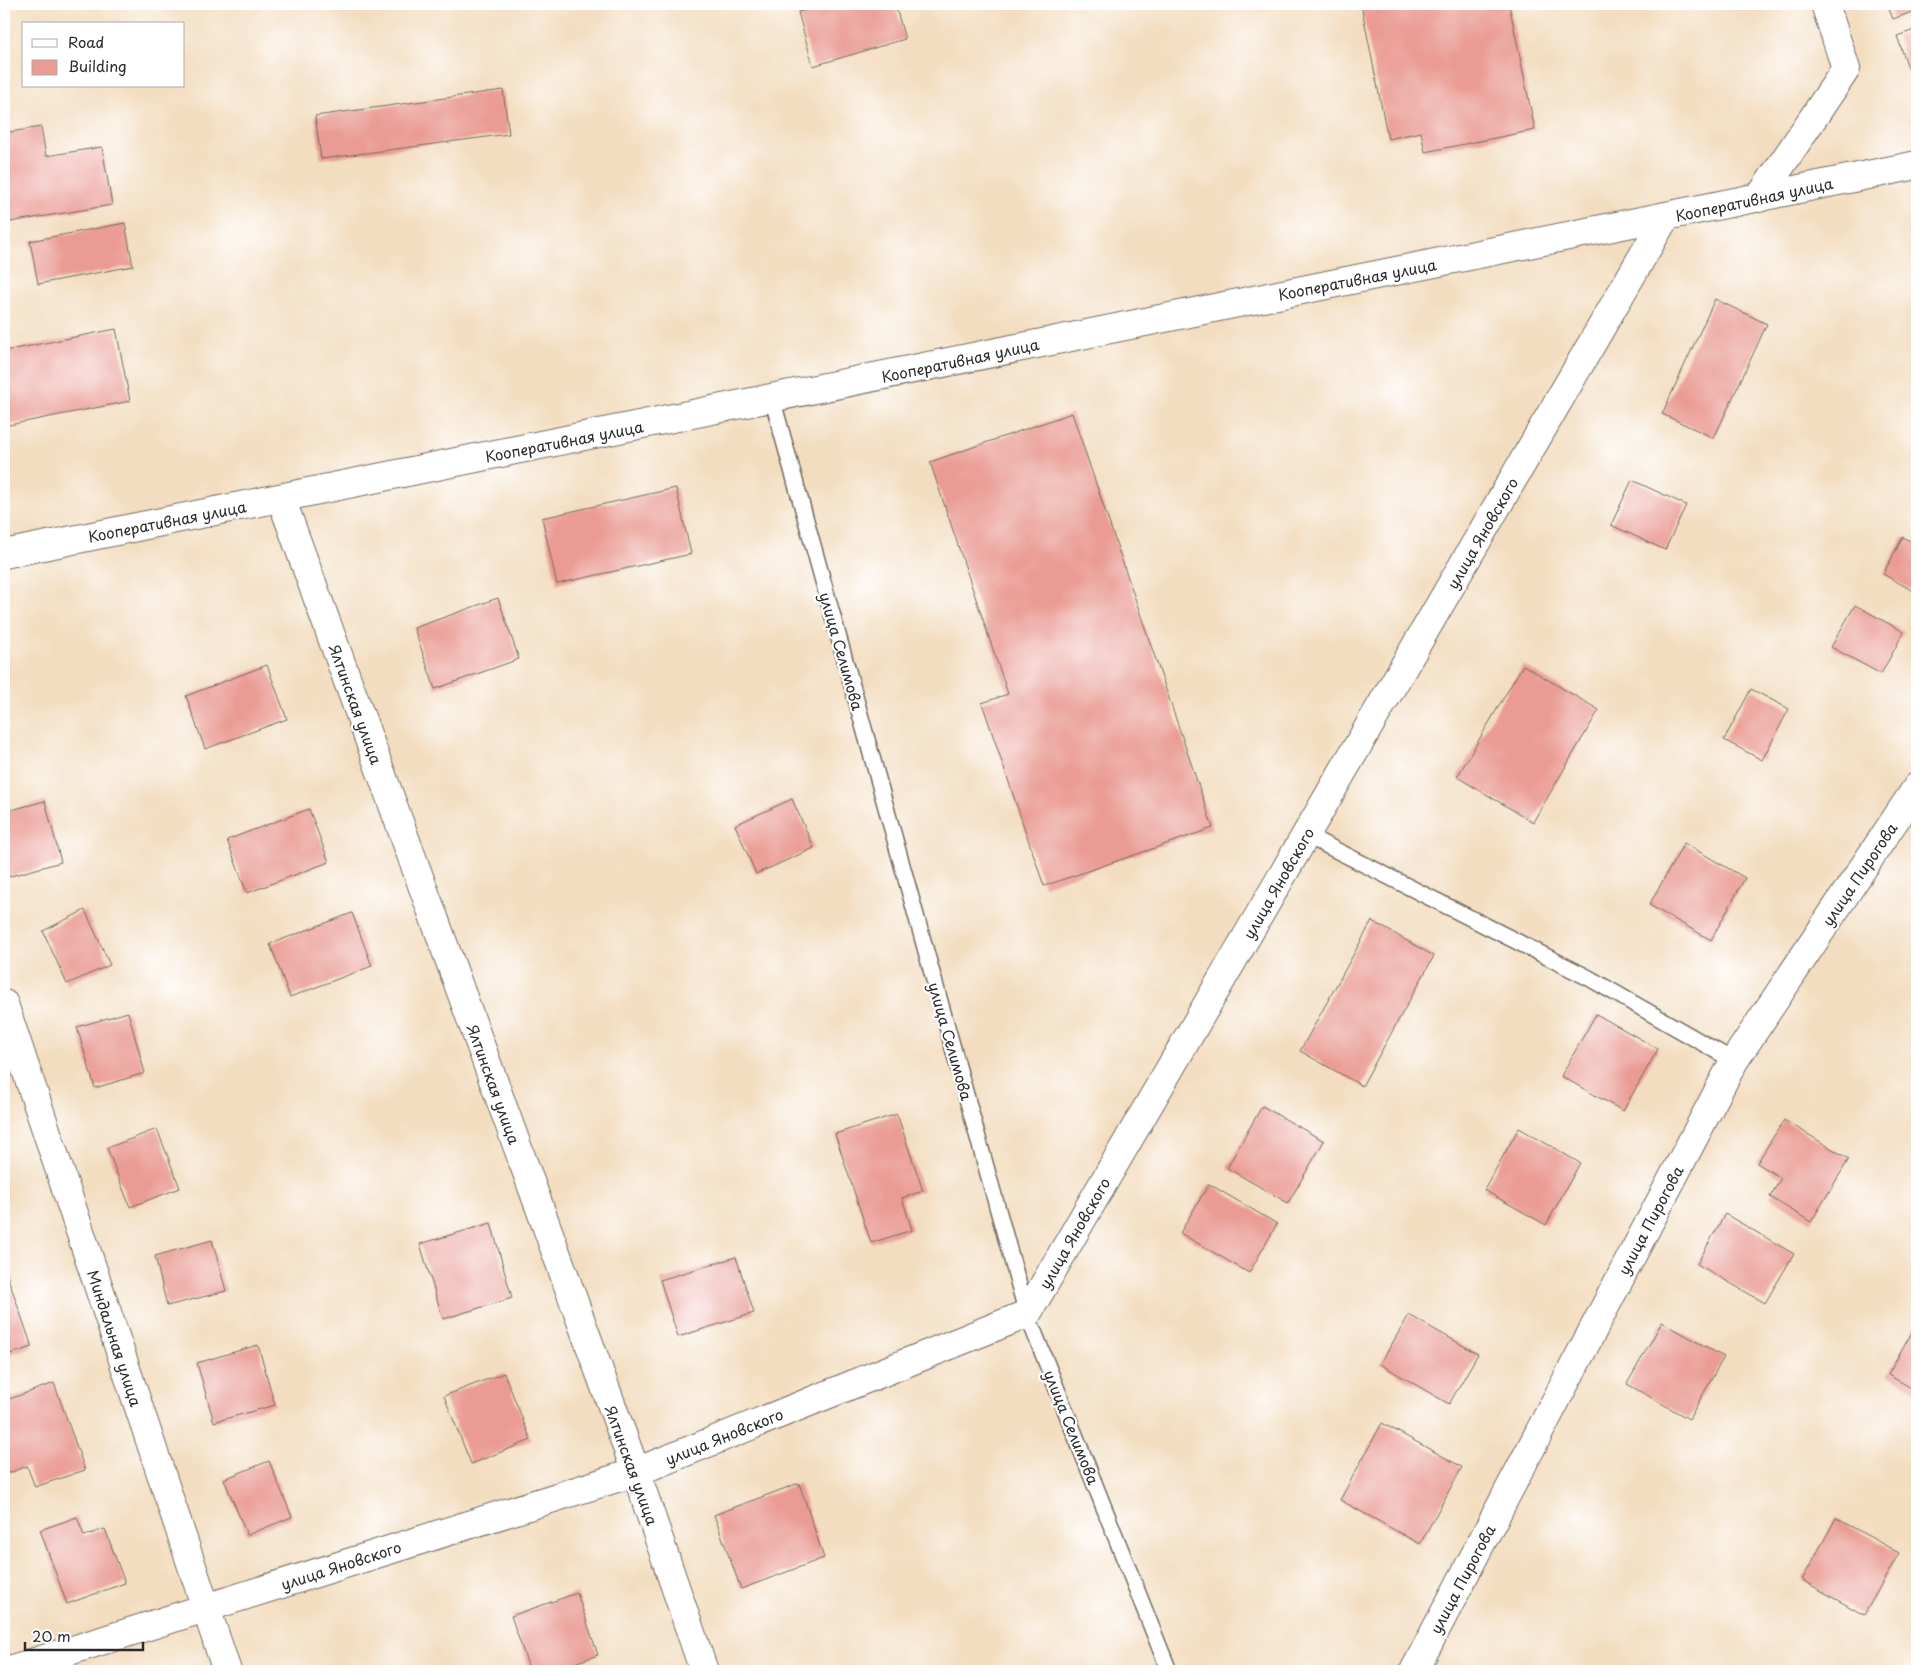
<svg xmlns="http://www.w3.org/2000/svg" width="1921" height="1675" font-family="'Playpen Sans',sans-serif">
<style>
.building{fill:#ea9c94}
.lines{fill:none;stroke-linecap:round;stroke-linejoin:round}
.lane-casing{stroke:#71695f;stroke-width:18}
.street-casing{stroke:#71695f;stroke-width:30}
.secondary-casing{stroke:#71695f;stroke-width:30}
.lane{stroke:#fff;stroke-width:15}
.street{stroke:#fff;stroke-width:28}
.secondary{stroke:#fff;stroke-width:28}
.labels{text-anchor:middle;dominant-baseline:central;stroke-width:4.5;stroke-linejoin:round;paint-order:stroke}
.street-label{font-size:15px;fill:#2b2b2b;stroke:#fff}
</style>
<rect width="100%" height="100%" fill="#fff"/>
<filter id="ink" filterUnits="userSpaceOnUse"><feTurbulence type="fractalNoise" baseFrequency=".02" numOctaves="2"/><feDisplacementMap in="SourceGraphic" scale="10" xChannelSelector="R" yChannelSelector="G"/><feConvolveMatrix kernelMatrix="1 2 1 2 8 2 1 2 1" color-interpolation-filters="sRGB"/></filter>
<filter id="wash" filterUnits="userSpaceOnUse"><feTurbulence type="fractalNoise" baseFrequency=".0096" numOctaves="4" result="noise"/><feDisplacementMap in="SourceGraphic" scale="20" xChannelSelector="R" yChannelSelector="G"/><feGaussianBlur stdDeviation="1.12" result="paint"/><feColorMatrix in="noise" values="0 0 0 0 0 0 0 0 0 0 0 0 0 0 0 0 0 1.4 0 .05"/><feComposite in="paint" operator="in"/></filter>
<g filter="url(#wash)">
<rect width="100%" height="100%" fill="#f3ddc0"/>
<g id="blocks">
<g class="building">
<polygon points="827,4 895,4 905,39 813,66 798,12"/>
<polygon points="1361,4 1509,4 1535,130 1425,152 1421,132 1388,139"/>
<polygon points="1887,4 1917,4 1917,10 1893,19"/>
<polygon points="1917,29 1917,74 1911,76 1897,36"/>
<polygon points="503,90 509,134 321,159 315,116"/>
<polygon points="41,127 46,156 102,147 112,205 4,223 4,133"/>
<polygon points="125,223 133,266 38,284 30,241"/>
<polygon points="1715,299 1767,324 1714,438 1662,414"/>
<polygon points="116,329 130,401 4,426 4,351"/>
<polygon points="1072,413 1213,828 1044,886 982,703 1008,694 930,462"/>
<polygon points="1632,480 1686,505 1665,550 1611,525"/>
<polygon points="676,488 691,554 557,584 542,518"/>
<polygon points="1903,537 1917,545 1917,593 1883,574"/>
<polygon points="498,598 519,659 435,689 414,628"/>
<polygon points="1855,605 1904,632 1881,674 1831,647"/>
<polygon points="267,665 287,719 205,749 186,696"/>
<polygon points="1523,665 1599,710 1533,822 1457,777"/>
<polygon points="1751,689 1789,709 1762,760 1724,740"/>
<polygon points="792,799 814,848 756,874 735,825"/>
<polygon points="45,801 61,862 4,878 4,812"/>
<polygon points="309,809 329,862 247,893 227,840"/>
<polygon points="1684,843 1745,878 1711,940 1649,905"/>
<polygon points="85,910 110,965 67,984 43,931"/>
<polygon points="352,913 372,966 290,997 270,944"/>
<polygon points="1372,921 1434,956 1362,1086 1300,1051"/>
<polygon points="128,1012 145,1073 95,1088 77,1027"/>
<polygon points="1596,1014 1658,1049 1623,1111 1561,1076"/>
<polygon points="1262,1106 1324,1141 1288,1203 1227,1168"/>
<polygon points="897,1114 923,1191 902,1198 912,1230 871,1243 835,1134"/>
<polygon points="1784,1120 1849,1159 1811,1222 1770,1197 1781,1178 1757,1163"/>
<polygon points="1519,1128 1580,1163 1546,1225 1484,1190"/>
<polygon points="157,1129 180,1188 130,1207 107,1148"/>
<polygon points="1209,1184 1277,1224 1249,1273 1180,1233"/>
<polygon points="1725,1214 1794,1254 1765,1303 1697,1264"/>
<polygon points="491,1223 512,1298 443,1319 420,1244"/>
<polygon points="212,1240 226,1291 167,1306 155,1256"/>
<polygon points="736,1257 754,1313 678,1337 660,1280"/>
<polygon points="6,1272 32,1347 4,1356 4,1273"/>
<polygon points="1409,1315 1478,1354 1449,1404 1380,1364"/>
<polygon points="1662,1322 1724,1357 1689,1419 1627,1384"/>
<polygon points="1917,1323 1917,1391 1888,1375"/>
<polygon points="258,1345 275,1405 214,1422 197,1363"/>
<polygon points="504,1373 531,1440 471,1464 444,1396"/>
<polygon points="54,1383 85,1470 35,1487 27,1466 4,1475 4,1401"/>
<polygon points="1382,1423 1462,1467 1420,1544 1340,1500"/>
<polygon points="269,1461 292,1517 247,1535 224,1479"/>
<polygon points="799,1483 824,1558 741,1589 714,1515"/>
<polygon points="77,1517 84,1536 105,1529 125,1583 67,1604 40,1530"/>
<polygon points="1836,1518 1899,1553 1864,1615 1802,1580"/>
<polygon points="577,1593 598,1655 551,1671 530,1671 511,1616"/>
</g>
</g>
</g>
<g filter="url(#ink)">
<use href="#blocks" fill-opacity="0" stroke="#71695f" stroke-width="1"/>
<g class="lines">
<defs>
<g id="lane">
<polyline points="772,398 1027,1314 1169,1671"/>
<polyline points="1306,835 1589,978 1734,1061"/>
</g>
<g id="street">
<polyline points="1759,198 1846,69 1825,4"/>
<polyline points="281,498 636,1472 704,1671"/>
<polyline points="4,1004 227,1671"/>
<polyline points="6,1671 636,1472 1027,1314 1666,216"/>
<polyline points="1414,1671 1734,1061 1917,787"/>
</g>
<polyline id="secondary" points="4,554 1917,165"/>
</defs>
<use href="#lane" class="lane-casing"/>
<use href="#street" class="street-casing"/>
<use href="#secondary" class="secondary-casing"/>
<use href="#lane" class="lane"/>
<use href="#street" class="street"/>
<use href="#secondary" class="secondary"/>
</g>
</g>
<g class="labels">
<g class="street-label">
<text transform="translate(1754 199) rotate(-12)">Кооперативная улица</text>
<text transform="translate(1357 279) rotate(-11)">Кооперативная улица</text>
<text transform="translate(960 360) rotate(-12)">Кооперативная улица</text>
<text transform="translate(564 441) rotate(-11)">Кооперативная улица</text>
<text transform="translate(167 521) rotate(-11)">Кооперативная улица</text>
<text transform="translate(1482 533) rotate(-60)">улица Яновского</text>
<text transform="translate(842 651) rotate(74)">улица Селимова</text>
<text transform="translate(356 704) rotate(70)">Ялтинская улица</text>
<text transform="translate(1859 874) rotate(-56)">улица Пирогова</text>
<text transform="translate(1278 883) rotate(-60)">улица Яновского</text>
<text transform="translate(951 1041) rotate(74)">улица Селимова</text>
<text transform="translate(494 1084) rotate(70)">Ялтинская улица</text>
<text transform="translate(1650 1220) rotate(-62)">улица Пирогова</text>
<text transform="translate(1074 1233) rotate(-60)">улица Яновского</text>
<text transform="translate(115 1338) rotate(72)">Миндальная улица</text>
<text transform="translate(1072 1427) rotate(68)">улица Селимова</text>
<text transform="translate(724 1436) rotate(-22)">улица Яновского</text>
<text transform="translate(632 1465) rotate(70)">Ялтинская улица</text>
<text transform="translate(341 1565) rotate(-18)">улица Яновского</text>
<text transform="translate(1462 1579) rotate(-62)">улица Пирогова</text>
</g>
</g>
<rect width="1921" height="1675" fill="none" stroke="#fff" stroke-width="20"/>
<rect x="22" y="22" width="162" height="65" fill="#ffffff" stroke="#aaaaaa"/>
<rect x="32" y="39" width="25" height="8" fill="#ffffff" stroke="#aaaaaa"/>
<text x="68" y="48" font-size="15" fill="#2b2b2b">Road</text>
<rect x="32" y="60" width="25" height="15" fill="#ea9c94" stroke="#aaaaaa"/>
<text x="68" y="72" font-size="15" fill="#2b2b2b">Building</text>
<path d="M25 1642v8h118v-8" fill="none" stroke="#2b2b2b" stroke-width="2.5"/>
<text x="32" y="1642" font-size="15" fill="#2b2b2b" stroke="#ffffff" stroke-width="4" paint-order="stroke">20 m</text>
</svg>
